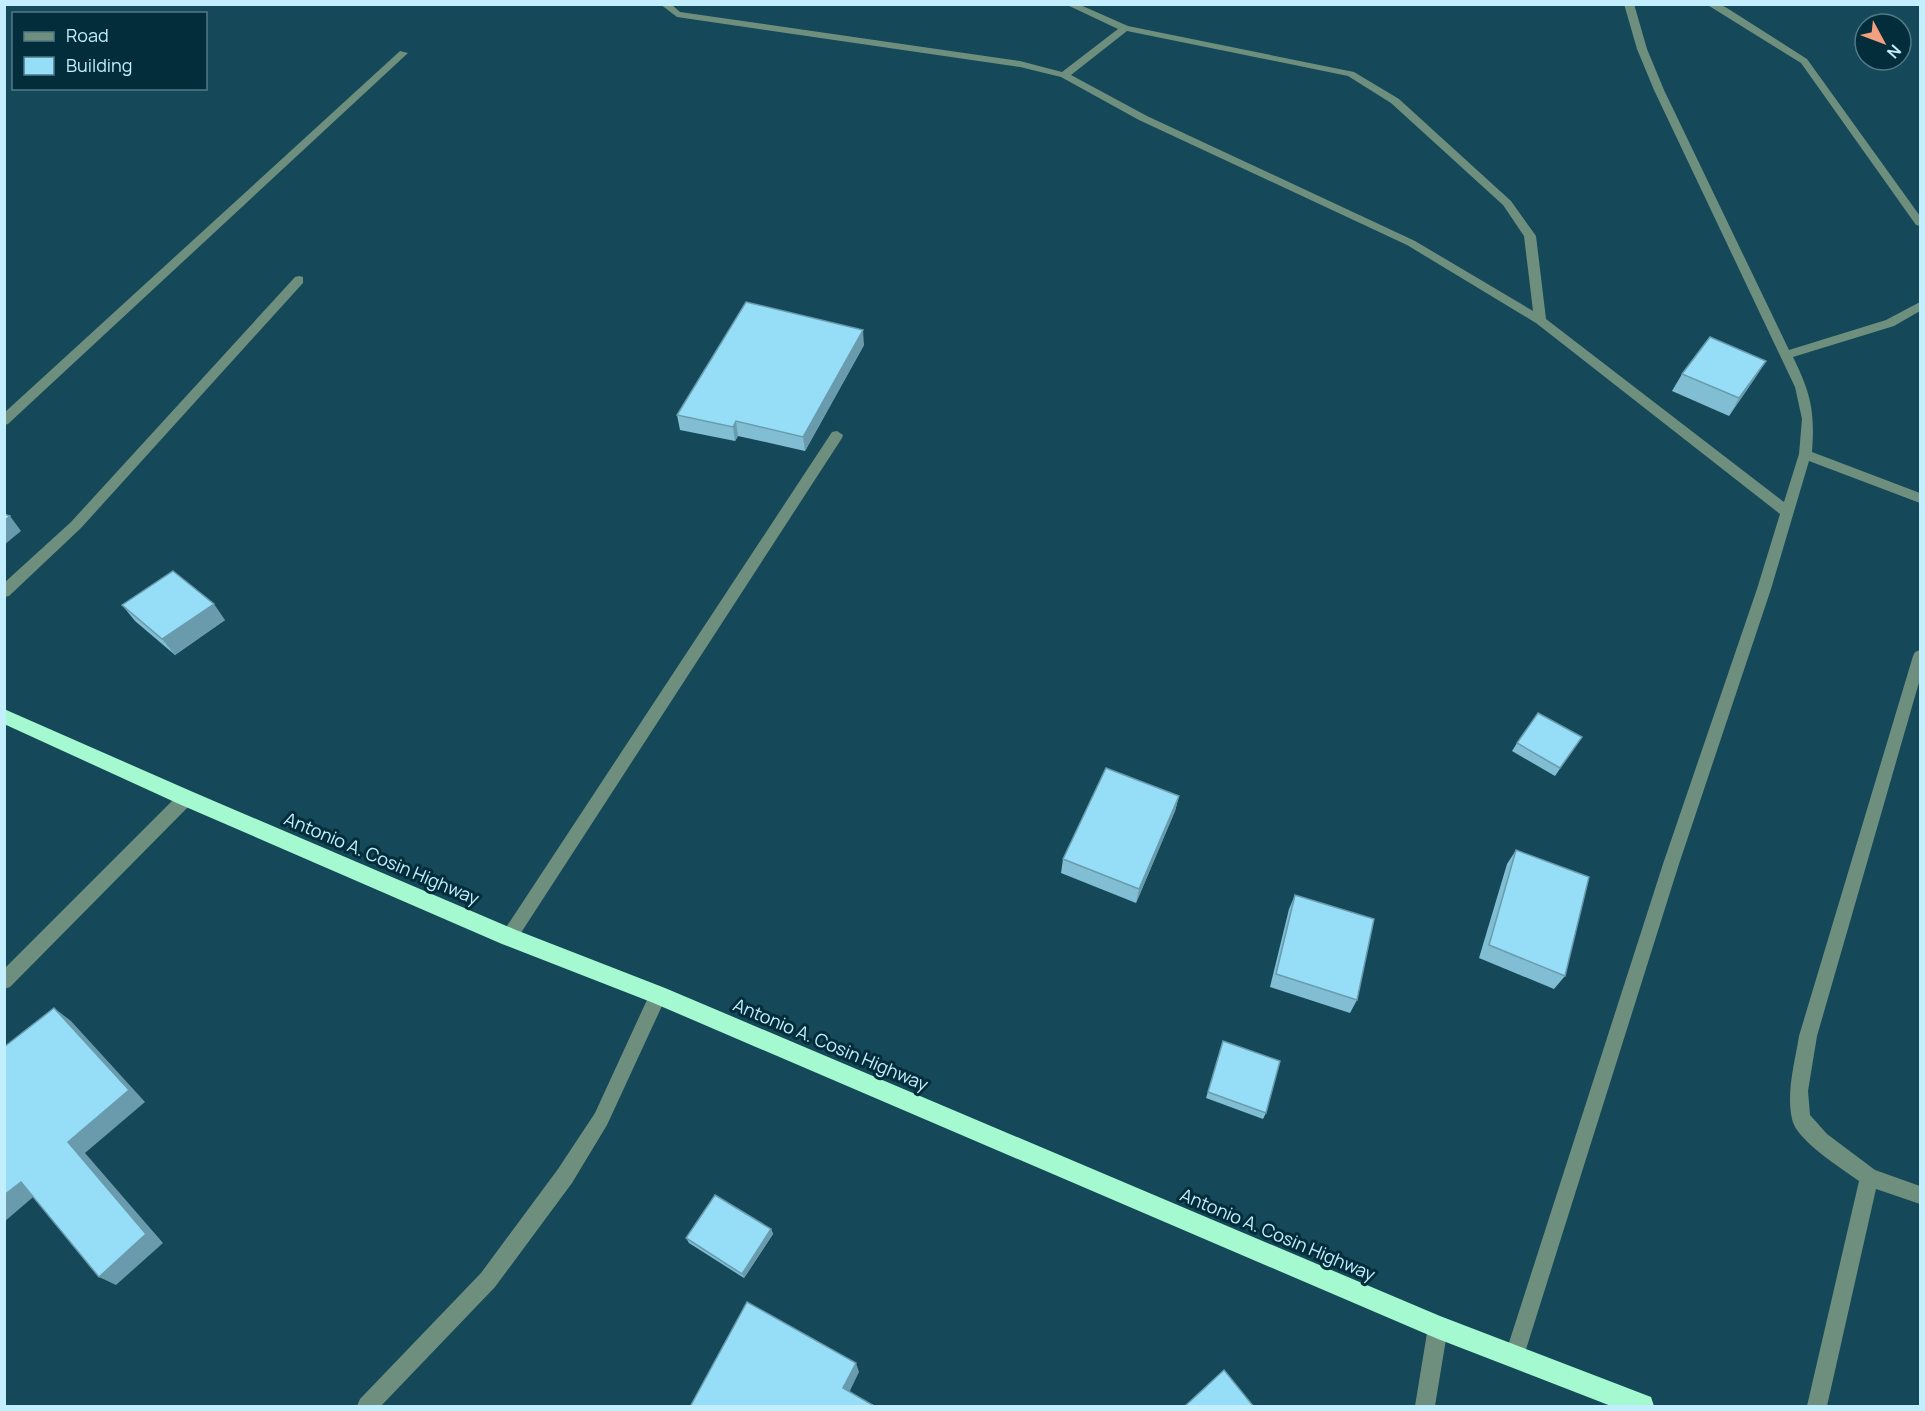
<svg xmlns="http://www.w3.org/2000/svg" width="1925" height="1411" font-family="Manrope,sans-serif">
<style>
.lines{fill:none;stroke-linecap:round;stroke-linejoin:round}
.minor{fill:#6e8f7e;fill-rule:evenodd}
.highway{fill:#a5f9d1;fill-rule:evenodd}
.wall{fill:#81bed4}
.shaded-wall{fill:#699bad}
.building{fill:#96ddf7;stroke:#699bad;stroke-width:1.5}
.labels{text-anchor:middle;dominant-baseline:central;stroke-width:6;stroke-linejoin:round;paint-order:stroke}
.street-label{font-size:18px;fill:#c3eefe;stroke:#032d3a}
</style>
<rect width="100%" height="100%" fill="#154858"/>
<g class="lines">
<g class="minor">
<path d="M660,4H671L680,12L1020,61L1062,72L1118,29L1065,4H1078L1128,26L1354,72L1399,99L1511,201L1536,236L1546,319L1784,502L1799,454L1802,419L1795,387L1654,90L1637,49L1624,4H1634L1647,49L1664,90L1789,350L1886,320L1920,302V311L1894,326L1793,357C1811,394 1815,411 1812,452L1920,493V503L1809,461L1771,589L1679,864L1522,1362L1515,1365L1508,1362L1505,1355L1663,864L1757,589L1780,514L1536,323L1407,245L1139,120L1061,77L1020,67L677,17ZM1127,31L1348,76L1391,103L1503,205L1524,236L1533,311L1415,241L1147,116L1071,75Z"/>
<polygon points="1706,4 1719,4 1727,8 1807,59 1920,216 1920,226 1916,225 1801,63"/>
<polygon points="400,51 408,53 8,424 4,425 4,413"/>
<polygon points="299,276 303,277 303,283 81,528 9,596 4,597 4,583 71,522 295,277"/>
<polygon points="837,431 843,435 842,438 515,942 509,945 503,942 501,937 503,932 832,432"/>
<path d="M1920,650V679L1817,1036L1808,1091L1810,1115L1827,1134L1875,1170L1920,1186V1204L1876,1189L1827,1406H1807L1859,1181C1841,1168 1796,1140 1792,1119C1786,1092 1795,1062 1799,1036L1913,656L1915,652Z"/>
<polygon points="186,791 192,793 194,798 192,803 10,987 4,989 4,969 180,793"/>
<polygon points="658,987 664,989 667,995 607,1125 572,1183 495,1287 381,1406 357,1406 360,1399 481,1273 558,1169 595,1113 652,989"/>
<polygon points="1438,1317 1445,1320 1448,1327 1435,1406 1415,1406 1428,1327 1431,1320"/>
</g>
<polygon class="highway" points="4,709 193,792 516,930 665,988 1440,1316 1651,1397 1654,1406 1611,1406 1438,1339 651,1002 502,944 179,804 4,724"/>
</g>
<g class="wall">
<polygon points="864,345 805,451 738,436 735,441 680,430 677,415"/>
<polygon points="1766,361 1755,378 1729,416 1672,391 1682,374"/>
<polygon points="122,605 225,620 175,655 135,621"/>
<polygon points="1582,737 1555,776 1512,751 1517,743"/>
<polygon points="1179,796 1175,811 1136,903 1061,873 1063,859"/>
<polygon points="1516,850 1565,976 1554,989 1479,958 1507,864"/>
<polygon points="1295,895 1357,1000 1350,1013 1270,987 1289,909"/>
<polygon points="1223,1041 1266,1113 1263,1119 1206,1098"/>
<polygon points="771,1229 773,1234 744,1278 689,1243 686,1238"/>
</g>
<g class="shaded-wall">
<polygon points="863,330 864,345 805,451 803,437"/>
<polygon points="1766,361 1755,378 1729,416 1739,398"/>
<polygon points="736,421 738,436 735,441 733,427"/>
<polygon points="10,516 21,531 4,545 4,521"/>
<polygon points="214,604 225,620 175,655 162,639"/>
<polygon points="1179,796 1175,811 1136,903 1139,889"/>
<polygon points="54,1008 71,1021 145,1102 85,1153 163,1243 116,1285 99,1277 68,1142"/>
<polygon points="21,1182 39,1192 4,1222 4,1195"/>
<polygon points="771,1229 773,1234 744,1278 742,1274"/>
<polygon points="856,1363 859,1372 847,1397 843,1388"/>
</g>
<g class="building">
<polygon points="746,302 863,330 803,437 736,421 733,427 677,415"/>
<polygon points="1710,337 1766,361 1739,398 1682,374"/>
<polygon points="4,514 10,516 4,521"/>
<polygon points="173,571 214,604 162,639 122,605"/>
<polygon points="1538,713 1582,737 1560,768 1517,743"/>
<polygon points="1106,768 1179,796 1139,889 1063,859"/>
<polygon points="1516,850 1589,877 1565,976 1489,945"/>
<polygon points="1295,895 1374,919 1357,1000 1276,974"/>
<polygon points="54,1008 129,1090 68,1142 146,1234 99,1277 21,1182 4,1195 4,1047"/>
<polygon points="1223,1041 1280,1061 1266,1113 1208,1092"/>
<polygon points="715,1195 771,1229 742,1274 686,1238"/>
<polygon points="747,1302 856,1363 843,1388 876,1407 690,1407"/>
<polygon points="1224,1370 1254,1407 1184,1407"/>
</g>
<g class="labels">
<g class="street-label">
<text transform="translate(382 858) rotate(23)">Antonio A. Cosin Highway</text>
<text transform="translate(831 1044) rotate(23)">Antonio A. Cosin Highway</text>
<text transform="translate(1278 1234) rotate(23)">Antonio A. Cosin Highway</text>
</g>
</g>
<rect width="1925" height="1411" fill="none" stroke="#c3eefe" stroke-width="12"/>
<rect x="12" y="12" width="195" height="78" fill="#032d3a" stroke="#507a88" stroke-width="1.5"/>
<rect x="24" y="32" width="30" height="9" fill="#6e8f7e" stroke="#507a88" stroke-width="1.5"/>
<text x="66" y="42" font-size="18" fill="#c3eefe">Road</text>
<rect x="24" y="57" width="30" height="18" fill="#96ddf7" stroke="#507a88" stroke-width="1.5"/>
<text x="66" y="72" font-size="18" fill="#c3eefe">Building</text>
<g transform="translate(1883 42) rotate(131)"><circle r="28" fill="#032d3a" stroke="#507a88" stroke-width="1.5"/>
<path d="M0-4.5L10 22L0 15L-10 22Z" fill="#f2a07f"/>
<text y="-9" font-size="16" font-weight="bold" text-anchor="middle" fill="#c3eefe">N</text>
</g>
</svg>
